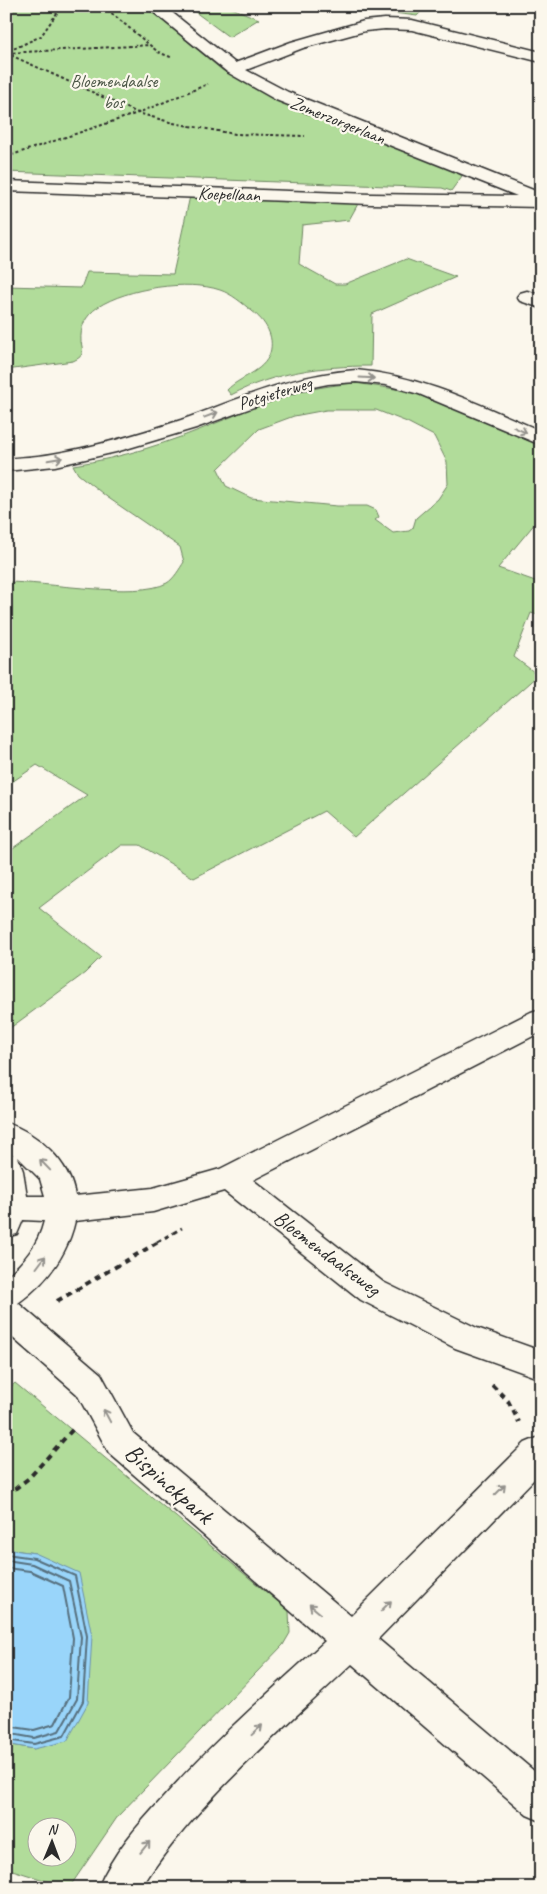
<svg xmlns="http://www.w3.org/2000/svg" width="547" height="1894" font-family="Caveat,sans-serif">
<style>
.green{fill:#b1dc9a;stroke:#6e8462;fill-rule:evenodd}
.water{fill:#99d5fa;stroke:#6d91a7}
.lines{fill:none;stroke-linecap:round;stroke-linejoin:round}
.shore{stroke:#576f7e;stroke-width:2}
.minor-casing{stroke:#2b2b2b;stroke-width:3}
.path-far2{stroke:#2b2b2b;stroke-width:2;stroke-dasharray:3 2.5;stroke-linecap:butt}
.path-far1{stroke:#2b2b2b;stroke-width:3;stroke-dasharray:5 4;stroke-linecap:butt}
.path{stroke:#2b2b2b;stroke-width:4;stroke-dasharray:6 5;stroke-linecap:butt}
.minor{fill:#fbf7ec;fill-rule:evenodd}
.oneway{stroke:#93918c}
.labels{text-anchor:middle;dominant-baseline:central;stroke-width:4.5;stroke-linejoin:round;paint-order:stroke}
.far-park-label{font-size:18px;fill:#4c5747;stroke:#fbf7ec}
.far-street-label{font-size:18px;fill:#2b2b2b;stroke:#fbf7ec}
.street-label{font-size:21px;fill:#2b2b2b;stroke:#fbf7ec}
.near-street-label{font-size:25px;fill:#2b2b2b;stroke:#fbf7ec}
</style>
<rect width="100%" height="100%" fill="#fbf7ec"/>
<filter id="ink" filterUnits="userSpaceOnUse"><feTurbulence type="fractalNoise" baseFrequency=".02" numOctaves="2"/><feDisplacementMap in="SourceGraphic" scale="10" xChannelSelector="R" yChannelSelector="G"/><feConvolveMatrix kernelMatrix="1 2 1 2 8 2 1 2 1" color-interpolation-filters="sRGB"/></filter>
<g filter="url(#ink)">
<g class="green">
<polygon points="6,6 145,6 222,70 303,111 455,171 462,176 451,191 442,188 6,172"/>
<polygon points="187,6 227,6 259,19 229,37"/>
<polygon points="366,6 426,6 417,16 394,13"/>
<path d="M190,196L359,202L349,220L302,225L299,264L335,284H345L406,259L456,277L372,314L371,366C321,366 275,372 231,395L227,390C239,377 264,372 270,353C275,336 265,321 252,311C242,303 232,294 220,290C188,279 127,288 98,307C85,316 80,327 81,342C82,346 83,350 82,354C80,358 77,359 73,361L6,370V286L81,288L87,272L173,274Z"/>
<path d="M355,383L415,392L541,446V516L498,568L541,583V616L531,613L514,657L538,675L354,837L324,811L194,878L140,845H122L39,908L101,957L85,973L6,1031V853L87,795L37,765L6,786V582C45,582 137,599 167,583C174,579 180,568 184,562L180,547L107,497L78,474L73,465C122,458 171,442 216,423C233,417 249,408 265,402C295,391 324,386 355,383ZM326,410H376L407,422L434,436L447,462L448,484L438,499L416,518L413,528L409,531L393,533L375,520L379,517L376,510L367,506H337L251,498L226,486L218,469L259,429L294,416Z"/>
<path d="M15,1383L289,1611L290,1633L283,1645L118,1816L69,1888L6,1868V1744L34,1749L35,1553L6,1549V1391ZM38,1826H68V1856H38Z"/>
</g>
<polygon class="water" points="6,1549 35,1553 79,1573 92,1636 88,1703 67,1741 34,1749 6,1744"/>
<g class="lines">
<g class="shore">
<polyline points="6,1554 34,1558 75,1576 87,1636 83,1701 64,1736 34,1744 6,1740"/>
<polyline points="6,1560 32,1564 69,1581 81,1637 77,1699 59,1731 34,1738 6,1733"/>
<polyline points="6,1568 30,1571 63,1586 73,1638 69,1697 55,1724 34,1730 6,1726"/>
</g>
<defs>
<g id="minor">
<polygon points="146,6 164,6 235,63 291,42 364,21 385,19 412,20 541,52 541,62 412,30 385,29 365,31 303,48 246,70 288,92 538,192 541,196 541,207 371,204 6,191 6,181 371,194 517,196 276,100 227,72"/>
<polygon points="527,291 541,295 541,308 520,301 517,297 520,293"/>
<path d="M356,370C423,376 480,405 541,431V445L419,394L386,385L356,382L328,384L303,389L196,428L116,452L55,466L6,471V459C21,457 37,457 52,454C95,447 139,434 181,420C242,398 290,375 356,370Z"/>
<path d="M541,1009V1032L253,1180L383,1282L477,1328L541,1351V1379L455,1348L361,1300L224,1191L153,1212L75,1221C67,1256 47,1282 18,1303L101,1374L133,1433L351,1616L525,1443L537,1438L541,1440V1472L378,1639L541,1777V1821L527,1815L352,1664C281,1731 193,1805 141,1888H98C113,1853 137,1826 162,1799C212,1742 270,1692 325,1641L109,1453L77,1394L6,1332V1277C25,1261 38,1245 44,1221L23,1220L17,1234L6,1237V1152L14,1155L6,1150V1123C38,1133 70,1162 75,1196L153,1188L220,1169L531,1012ZM18,1157L40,1179L45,1196H27L23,1171Z"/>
</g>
</defs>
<use href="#minor" class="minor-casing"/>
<g class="path-far2">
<polyline points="103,6 158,52 173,58"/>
<polyline points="9,51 41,36 62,6"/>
<polyline points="6,53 138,113 173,123 235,134 305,136"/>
<polyline points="7,53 150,45"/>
<polyline points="6,157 138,113 208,84"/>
</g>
<polyline class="path-far1" points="157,1242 182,1228"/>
<g class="path">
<polyline points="57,1301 160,1241"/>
<polyline points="492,1385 508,1401 519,1422"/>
<polyline points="6,1496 29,1478 73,1429"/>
</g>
<use href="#minor" class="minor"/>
</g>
<defs><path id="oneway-shaft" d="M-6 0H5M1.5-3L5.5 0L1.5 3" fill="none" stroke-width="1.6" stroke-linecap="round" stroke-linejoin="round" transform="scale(1.25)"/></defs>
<g class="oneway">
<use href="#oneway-shaft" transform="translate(367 378) rotate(3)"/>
<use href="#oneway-shaft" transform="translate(211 415) rotate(-21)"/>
<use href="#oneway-shaft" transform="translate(520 430) rotate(24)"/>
<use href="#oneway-shaft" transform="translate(55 459) rotate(-10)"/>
<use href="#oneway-shaft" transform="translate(45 1165) rotate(-134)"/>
<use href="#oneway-shaft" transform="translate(41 1262) rotate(-53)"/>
<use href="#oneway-shaft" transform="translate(107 1416) rotate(-118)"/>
<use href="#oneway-shaft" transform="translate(500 1490) rotate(-45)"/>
<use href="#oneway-shaft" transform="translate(386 1606) rotate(-45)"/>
<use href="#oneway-shaft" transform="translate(315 1609) rotate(-140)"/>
<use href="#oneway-shaft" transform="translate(257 1730) rotate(-43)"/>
<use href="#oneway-shaft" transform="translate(145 1847) rotate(-51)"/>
</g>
</g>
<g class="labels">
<g class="far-park-label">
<text x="114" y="81">Bloemendaalse<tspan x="114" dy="21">bos</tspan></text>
</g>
<g class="far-street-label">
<text transform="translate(338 120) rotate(22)">Zomerzorgerlaan</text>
<text transform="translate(229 194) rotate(2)">Koepellaan</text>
<text transform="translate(275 393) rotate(-17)">Potgieterweg</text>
</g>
<g class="street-label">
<text transform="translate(327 1253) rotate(37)">Bloemendaalseweg</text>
</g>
<g class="near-street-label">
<text transform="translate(169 1484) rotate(41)">Bispinckpark</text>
</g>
</g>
<rect width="547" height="1894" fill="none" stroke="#fbf7ec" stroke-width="25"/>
<rect x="12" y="12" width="522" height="1869" fill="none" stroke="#2b2b2b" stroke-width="2" filter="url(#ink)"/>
<g transform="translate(52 1842) rotate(1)"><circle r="24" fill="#fbf7ec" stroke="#a8a59f"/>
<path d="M0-4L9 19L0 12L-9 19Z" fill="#2b2b2b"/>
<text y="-8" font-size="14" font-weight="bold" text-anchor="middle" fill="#2b2b2b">N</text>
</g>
</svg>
